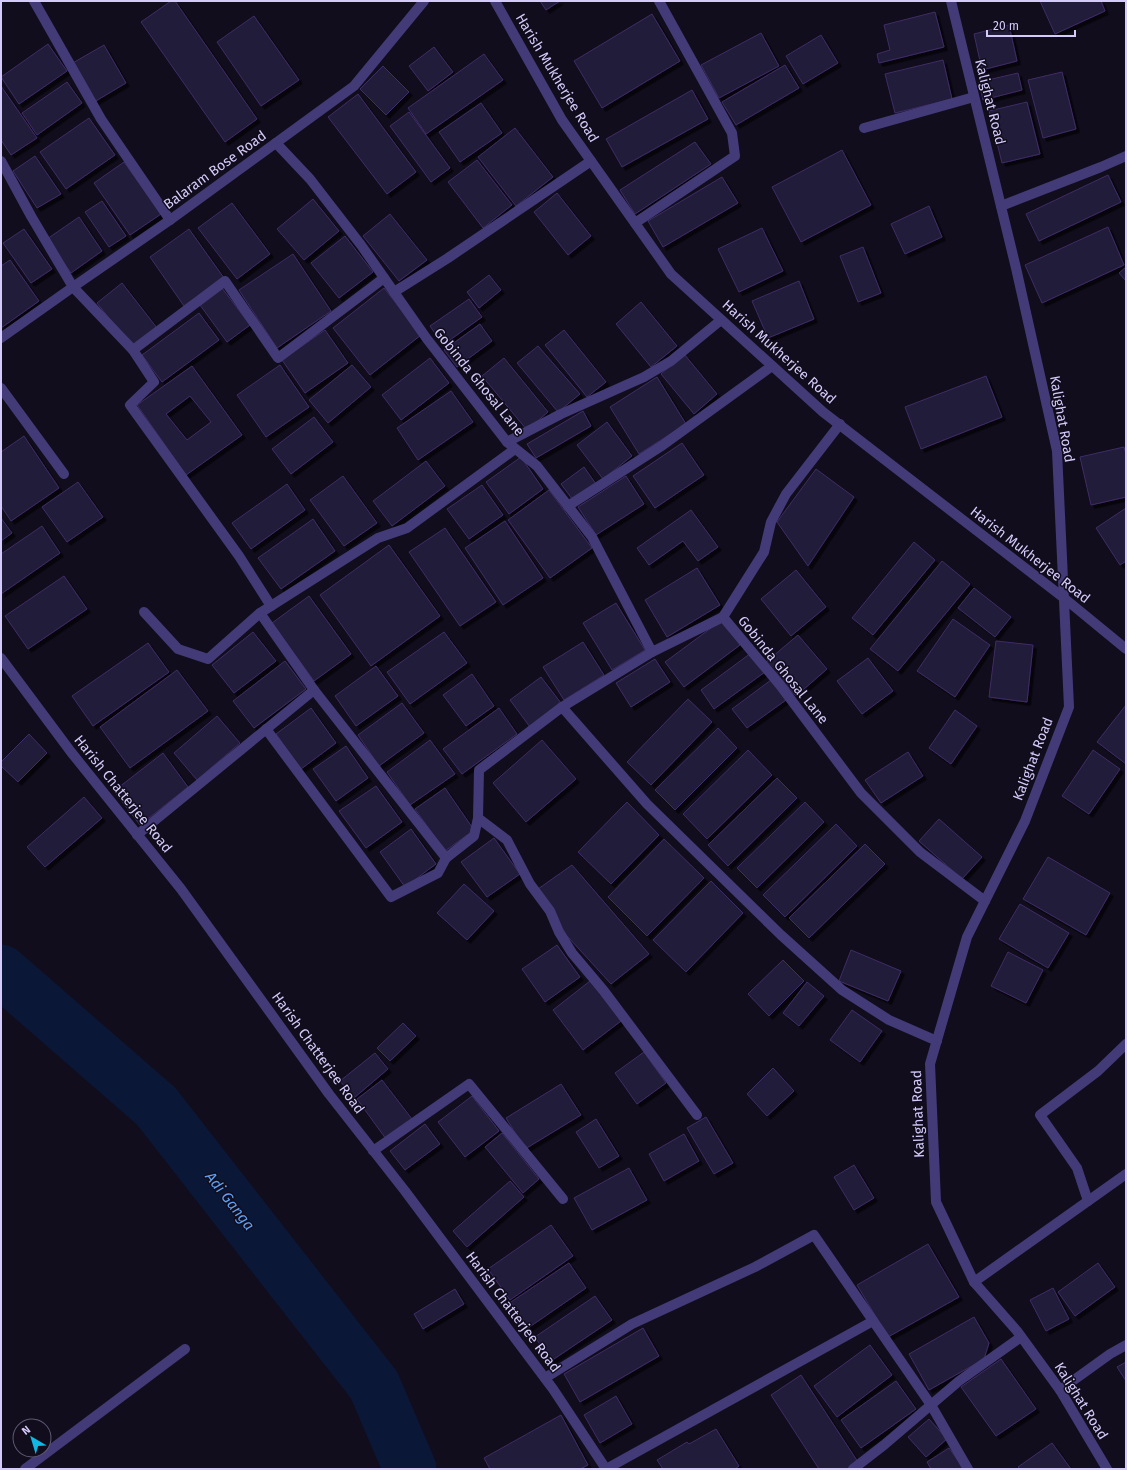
<svg xmlns="http://www.w3.org/2000/svg" width="1127" height="1470" font-family="'Fira Sans',sans-serif">
<style>
.lines{fill:none;stroke-linecap:round;stroke-linejoin:round}
.river{stroke:#0b1736;stroke-width:53}
.building{fill:#241a3b;stroke:#3e2d66;fill-rule:evenodd;filter:url(#shadow)}
.minor{stroke:#433b78;stroke-width:10}
.labels{text-anchor:middle;dominant-baseline:central;stroke-width:3;stroke-linejoin:round;paint-order:stroke}
.street-label{font-size:14px;fill:#d5cbfb;stroke:#110d1c}
.water-label{font-size:15px;font-style:italic;fill:#60a1f4;stroke:#110d1c}
</style>
<defs>
<filter id="shadow"><feDropShadow dx="3.5" dy="3.5" stdDeviation="0" flood-color="#0009"/></filter>
</defs>
<rect width="100%" height="100%" fill="#110d1c"/>
<g class="lines">
<polyline class="river" points="1,971 156,1106 374,1385 410,1469"/>
</g>
<g class="building">
<polygon points="171,1 175,1 257,119 225,142 141,22"/>
<polygon points="540,1 560,1 546,10"/>
<polygon points="1040,1 1101,1 1105,11 1055,34"/>
<polygon points="935,12 944,47 879,63 877,54 890,50 884,25"/>
<polygon points="652,14 680,61 602,108 574,61"/>
<polygon points="254,16 299,80 261,106 217,42"/>
<polygon points="1009,25 1017,61 982,70 974,34"/>
<polygon points="761,33 779,66 719,98 701,65"/>
<polygon points="821,35 838,63 803,84 786,56"/>
<polygon points="48,44 67,71 19,104 1,77"/>
<polygon points="104,45 126,83 94,102 71,64"/>
<polygon points="434,47 453,72 428,91 409,66"/>
<polygon points="484,54 503,80 426,134 408,108"/>
<polygon points="943,60 952,99 895,113 885,74"/>
<polygon points="785,65 799,88 736,125 722,102"/>
<polygon points="383,66 409,92 386,115 360,89"/>
<polygon points="1062,72 1076,129 1043,138 1028,80"/>
<polygon points="1018,73 1022,90 983,100 979,82"/>
<polygon points="67,82 82,103 37,135 22,113"/>
<polygon points="1,86 37,138 11,155 1,140"/>
<polygon points="692,90 708,119 622,167 606,139"/>
<polygon points="358,94 416,172 387,194 328,117"/>
<polygon points="1027,102 1040,154 1002,163 989,111"/>
<polygon points="481,103 502,133 460,162 439,132"/>
<polygon points="409,112 450,168 431,182 390,126"/>
<polygon points="89,118 115,155 66,189 40,152"/>
<polygon points="515,128 553,177 516,206 478,157"/>
<polygon points="695,142 711,164 635,214 620,190"/>
<polygon points="842,150 871,205 801,242 772,187"/>
<polygon points="35,156 61,194 37,208 13,171"/>
<polygon points="477,160 512,205 483,228 448,182"/>
<polygon points="124,162 161,214 130,235 94,183"/>
<polygon points="1108,175 1121,202 1039,241 1026,214"/>
<polygon points="722,177 738,203 663,247 648,221"/>
<polygon points="557,193 591,236 568,255 534,212"/>
<polygon points="313,199 339,231 304,260 277,229"/>
<polygon points="102,201 126,236 109,247 85,212"/>
<polygon points="232,203 270,254 237,279 198,228"/>
<polygon points="929,206 942,237 905,254 891,224"/>
<polygon points="390,214 427,260 399,281 363,236"/>
<polygon points="79,217 102,251 71,273 47,239"/>
<polygon points="1108,227 1124,265 1042,303 1025,265"/>
<polygon points="762,228 783,271 739,292 718,249"/>
<polygon points="24,229 52,269 31,283 3,243"/>
<polygon points="189,229 224,278 184,306 150,257"/>
<polygon points="345,236 373,272 339,298 311,263"/>
<polygon points="863,247 881,293 858,302 840,256"/>
<polygon points="293,254 331,311 277,348 239,290"/>
<polygon points="10,260 39,301 1,328 1,266"/>
<polygon points="1126,267 1126,281 1119,273"/>
<polygon points="489,275 501,290 479,308 467,292"/>
<polygon points="799,281 814,319 768,338 752,301"/>
<polygon points="122,283 157,328 132,347 97,303"/>
<polygon points="222,288 250,325 227,342 200,305"/>
<polygon points="384,288 421,335 370,375 333,328"/>
<polygon points="469,299 482,317 443,345 430,326"/>
<polygon points="641,302 677,346 651,367 616,324"/>
<polygon points="199,313 219,340 162,382 142,355"/>
<polygon points="480,324 492,341 457,367 444,350"/>
<polygon points="325,330 348,363 305,393 282,360"/>
<polygon points="564,330 606,382 587,397 545,345"/>
<polygon points="538,346 580,394 558,412 517,363"/>
<polygon points="684,354 717,394 694,414 661,374"/>
<polygon points="430,358 449,383 401,420 382,395"/>
<polygon points="504,358 548,412 527,430 482,376"/>
<polygon points="280,365 309,407 266,437 237,395"/>
<polygon points="352,365 371,387 328,423 309,400"/>
<path d="M192,366L242,435L186,475L137,405ZM190,396L211,422L187,440L166,414Z"/>
<polygon points="986,376 1002,417 921,449 905,407"/>
<polygon points="657,377 686,424 639,454 610,407"/>
<polygon points="451,391 473,422 418,460 397,428"/>
<polygon points="583,411 591,426 536,458 527,444"/>
<polygon points="314,417 333,442 291,474 272,449"/>
<polygon points="607,422 632,456 603,479 577,445"/>
<polygon points="24,436 59,488 11,521 1,506 1,452"/>
<polygon points="682,443 704,475 655,508 633,476"/>
<polygon points="1124,447 1126,454 1126,497 1091,505 1080,457"/>
<polygon points="521,457 543,489 509,514 486,482"/>
<polygon points="426,461 445,486 392,526 373,501"/>
<polygon points="584,467 596,484 573,500 561,484"/>
<polygon points="816,469 854,497 808,566 777,522"/>
<polygon points="343,476 377,523 344,546 310,500"/>
<polygon points="626,476 644,504 596,535 578,507"/>
<polygon points="78,482 103,517 67,542 42,507"/>
<polygon points="287,484 305,510 251,549 232,523"/>
<polygon points="482,485 503,515 469,539 447,509"/>
<polygon points="549,490 592,548 550,578 508,520"/>
<polygon points="1126,508 1126,561 1120,565 1096,528"/>
<polygon points="691,510 718,547 698,561 683,541 649,565 637,548"/>
<polygon points="1,518 12,533 1,541"/>
<polygon points="313,519 335,551 281,589 258,558"/>
<polygon points="505,521 543,578 503,605 465,548"/>
<polygon points="42,526 60,553 1,594 1,554"/>
<polygon points="445,528 496,602 460,626 409,552"/>
<polygon points="914,542 935,560 873,635 852,618"/>
<polygon points="389,545 440,616 371,666 320,595"/>
<polygon points="942,561 970,584 898,671 870,649"/>
<polygon points="697,568 720,605 667,637 645,600"/>
<polygon points="796,570 826,607 791,636 761,599"/>
<polygon points="64,576 87,609 28,649 5,616"/>
<polygon points="974,588 1011,617 995,637 958,608"/>
<polygon points="309,596 351,654 314,681 272,623"/>
<polygon points="616,603 645,650 612,670 583,623"/>
<polygon points="953,619 990,645 955,697 917,671"/>
<polygon points="722,620 740,645 684,687 665,662"/>
<polygon points="253,632 276,661 234,693 212,665"/>
<polygon points="444,632 467,663 410,704 387,672"/>
<polygon points="798,635 827,669 796,696 766,662"/>
<polygon points="996,641 1033,645 1027,702 989,697"/>
<polygon points="583,642 604,675 564,700 543,667"/>
<polygon points="148,643 169,672 93,726 72,696"/>
<polygon points="751,653 765,672 714,709 701,690"/>
<polygon points="868,658 893,691 862,714 837,681"/>
<polygon points="655,659 670,682 631,707 616,683"/>
<polygon points="285,661 306,689 254,728 233,701"/>
<polygon points="376,666 398,696 356,726 335,696"/>
<polygon points="177,670 208,711 130,768 100,727"/>
<polygon points="472,674 494,706 466,726 443,695"/>
<polygon points="541,677 561,703 530,727 510,700"/>
<polygon points="771,680 786,700 747,728 732,709"/>
<polygon points="688,699 712,722 651,785 627,762"/>
<polygon points="402,703 424,733 379,766 358,735"/>
<polygon points="1126,705 1126,764 1097,742"/>
<polygon points="311,708 336,743 301,769 276,734"/>
<polygon points="499,708 517,734 462,774 443,749"/>
<polygon points="955,710 977,726 951,764 929,748"/>
<polygon points="217,716 240,743 197,780 174,753"/>
<polygon points="718,728 737,748 675,810 655,790"/>
<polygon points="29,734 47,753 18,782 1,766 1,762"/>
<polygon points="430,740 455,774 410,805 387,772"/>
<polygon points="542,740 576,779 526,822 493,783"/>
<polygon points="346,746 368,778 336,801 313,769"/>
<polygon points="748,750 772,775 707,839 683,814"/>
<polygon points="1093,750 1120,769 1089,814 1062,796"/>
<polygon points="908,752 923,776 881,803 865,780"/>
<polygon points="163,753 188,787 140,825 114,791"/>
<polygon points="777,778 797,798 728,866 708,845"/>
<polygon points="376,786 402,822 366,848 339,811"/>
<polygon points="445,788 474,830 445,851 415,809"/>
<polygon points="84,797 102,818 45,867 27,847"/>
<polygon points="627,802 659,835 611,884 578,852"/>
<polygon points="805,802 824,822 757,888 737,868"/>
<polygon points="939,819 982,857 962,879 919,841"/>
<polygon points="836,824 857,846 785,917 763,895"/>
<polygon points="411,829 436,864 405,887 380,852"/>
<polygon points="494,838 520,874 487,897 461,862"/>
<polygon points="664,839 704,878 647,936 608,897"/>
<polygon points="865,844 885,864 809,938 789,918"/>
<polygon points="1048,857 1110,893 1086,935 1023,899"/>
<polygon points="572,865 649,954 611,984 558,926 538,889"/>
<polygon points="711,881 743,913 686,972 653,940"/>
<polygon points="464,884 494,911 467,940 437,913"/>
<polygon points="1020,904 1069,933 1048,968 999,939"/>
<polygon points="557,945 580,977 545,1002 522,969"/>
<polygon points="851,950 901,971 888,1001 839,981"/>
<polygon points="1008,952 1043,970 1026,1003 991,986"/>
<polygon points="783,960 804,981 769,1016 748,994"/>
<polygon points="590,981 621,1021 583,1050 553,1010"/>
<polygon points="807,982 824,996 799,1026 783,1013"/>
<polygon points="852,1010 882,1031 860,1062 830,1040"/>
<polygon points="403,1023 416,1036 390,1061 377,1048"/>
<polygon points="644,1052 666,1083 637,1104 615,1073"/>
<polygon points="375,1053 388,1069 354,1098 340,1081"/>
<polygon points="773,1068 794,1091 767,1116 747,1094"/>
<polygon points="382,1080 412,1119 386,1139 357,1099"/>
<polygon points="561,1084 581,1115 525,1149 506,1118"/>
<polygon points="472,1096 499,1131 465,1157 438,1122"/>
<polygon points="706,1117 733,1163 714,1174 687,1128"/>
<polygon points="596,1119 619,1156 599,1168 576,1132"/>
<polygon points="425,1124 440,1144 405,1170 390,1151"/>
<polygon points="502,1133 539,1179 523,1193 485,1147"/>
<polygon points="684,1134 699,1161 664,1181 649,1154"/>
<polygon points="854,1165 874,1198 854,1210 834,1177"/>
<polygon points="629,1168 647,1200 592,1230 574,1198"/>
<polygon points="510,1181 524,1197 467,1247 453,1231"/>
<polygon points="551,1225 573,1256 510,1300 488,1269"/>
<polygon points="928,1244 959,1297 888,1337 857,1285"/>
<polygon points="569,1263 586,1288 528,1328 511,1302"/>
<polygon points="1098,1263 1115,1287 1075,1316 1058,1292"/>
<polygon points="1053,1288 1069,1319 1046,1331 1030,1300"/>
<polygon points="455,1289 464,1304 423,1329 414,1314"/>
<polygon points="595,1296 612,1320 551,1361 535,1337"/>
<polygon points="974,1317 989,1343 984,1359 929,1390 909,1354"/>
<polygon points="643,1328 659,1356 580,1402 564,1374"/>
<polygon points="870,1345 892,1375 837,1417 814,1386"/>
<polygon points="1001,1359 1036,1409 996,1436 961,1387"/>
<polygon points="1126,1362 1126,1381 1117,1367"/>
<polygon points="801,1375 858,1462 848,1469 819,1469 771,1395"/>
<polygon points="896,1381 916,1409 861,1448 841,1420"/>
<polygon points="616,1396 632,1424 600,1443 584,1415"/>
<polygon points="561,1415 588,1465 580,1469 490,1469 484,1458"/>
<polygon points="929,1419 947,1439 926,1457 908,1437"/>
<polygon points="716,1429 739,1466 735,1469 663,1469 657,1460 687,1442 689,1444"/>
<polygon points="1052,1443 1071,1469 1020,1469 1018,1467"/>
<polygon points="949,1448 964,1469 931,1469 927,1462"/>
</g>
<g class="lines">
<g class="minor">
<polyline points="34,1 101,119 170,220"/>
<polyline points="495,1 562,120 671,274 823,412 1064,598 1126,649"/>
<polyline points="951,1 1016,268 1057,451 1069,707 1025,821 967,937 930,1064 936,1202 974,1282 1017,1331 1060,1390 1107,1469"/>
<polyline points="864,128 974,97"/>
<polyline points="276,143 310,179 361,245 427,339 507,442 537,466 592,537 652,652 723,617 780,685 861,793 920,852 985,901"/>
<polyline points="1,161 31,216 73,287 133,350 154,382 130,405 239,556 271,606"/>
<polyline points="1001,206 1101,167 1126,156"/>
<polyline points="635,223 735,156 732,133 659,1"/>
<polyline points="394,292 448,258 591,161"/>
<polyline points="1,338 73,287 170,220 354,86 424,1"/>
<polyline points="133,350 225,281 278,358 384,278"/>
<polyline points="1,388 64,474"/>
<polyline points="507,442 561,414 644,377 671,361 721,320"/>
<polyline points="515,449 407,528 378,538 260,613 314,690 446,858 474,836 478,818 479,770 562,707 652,652"/>
<polyline points="568,506 663,445 772,366"/>
<polyline points="144,612 178,649 208,659 260,613"/>
<polyline points="723,617 764,552 771,522 786,494 840,424"/>
<polyline points="1,658 71,752 181,889 329,1094 405,1191 553,1389 606,1469"/>
<polyline points="562,707 647,804 781,935 842,990 889,1020 937,1041"/>
<polyline points="266,729 391,897 438,873 446,858"/>
<polyline points="478,818 507,840 530,884 550,911 559,932 572,953 604,991 697,1115"/>
<polyline points="137,835 314,690"/>
<polyline points="373,1151 469,1084 563,1199"/>
<polyline points="1088,1201 1077,1168 1040,1115 1098,1071 1126,1044"/>
<polyline points="974,1282 1126,1174"/>
<polyline points="545,1378 632,1324 755,1267 814,1235 931,1405 968,1469"/>
<polyline points="1060,1390 1110,1354 1126,1345"/>
<polyline points="25,1469 185,1349"/>
<polyline points="606,1469 873,1321"/>
<polyline points="853,1469 884,1445 959,1381 1021,1337"/>
</g>
</g>
<g class="labels">
<g class="street-label">
<text transform="translate(557 78) rotate(59)">Harish Mukherjee Road</text>
<text transform="translate(990 102) rotate(76)">Kalighat Road</text>
<text transform="translate(215 170) rotate(-36)">Balaram Bose Road</text>
<text transform="translate(779 352) rotate(42)">Harish Mukherjee Road</text>
<text transform="translate(479 382) rotate(51)">Gobinda Ghosal Lane</text>
<text transform="translate(1062 419) rotate(80)">Kalighat Road</text>
<text transform="translate(1030 555) rotate(38)">Harish Mukherjee Road</text>
<text transform="translate(783 670) rotate(51)">Gobinda Ghosal Lane</text>
<text transform="translate(1033 759) rotate(-69)">Kalighat Road</text>
<text transform="translate(123 794) rotate(51)">Harish Chatterjee Road</text>
<text transform="translate(318 1053) rotate(54)">Harish Chatterjee Road</text>
<text transform="translate(918 1114) rotate(-92)">Kalighat Road</text>
<text transform="translate(513 1312) rotate(53)">Harish Chatterjee Road</text>
<text transform="translate(1081 1401) rotate(58)">Kalighat Road</text>
</g>
<g class="water-label">
<text transform="translate(230 1201) rotate(52)">Adi Ganga</text>
</g>
</g>
<rect width="1127" height="1470" fill="none" stroke="#d5cbfb" stroke-width="4"/>
<g transform="translate(32 1438) rotate(322)"><circle r="19" fill="#110d1c" stroke="#5f5975"/>
<path d="M0-3L7 15L0 10L-7 15Z" fill="#0fb9e3"/>
<text y="-6" font-size="11" font-weight="bold" text-anchor="middle" fill="#d5cbfb">N</text>
</g>
<path d="M987 30v6h88v-6" fill="none" stroke="#d5cbfb" stroke-width="2"/>
<text x="993" y="30" font-size="12" fill="#d5cbfb" stroke="#110d1c" stroke-width="3" paint-order="stroke">20 m</text>
</svg>
